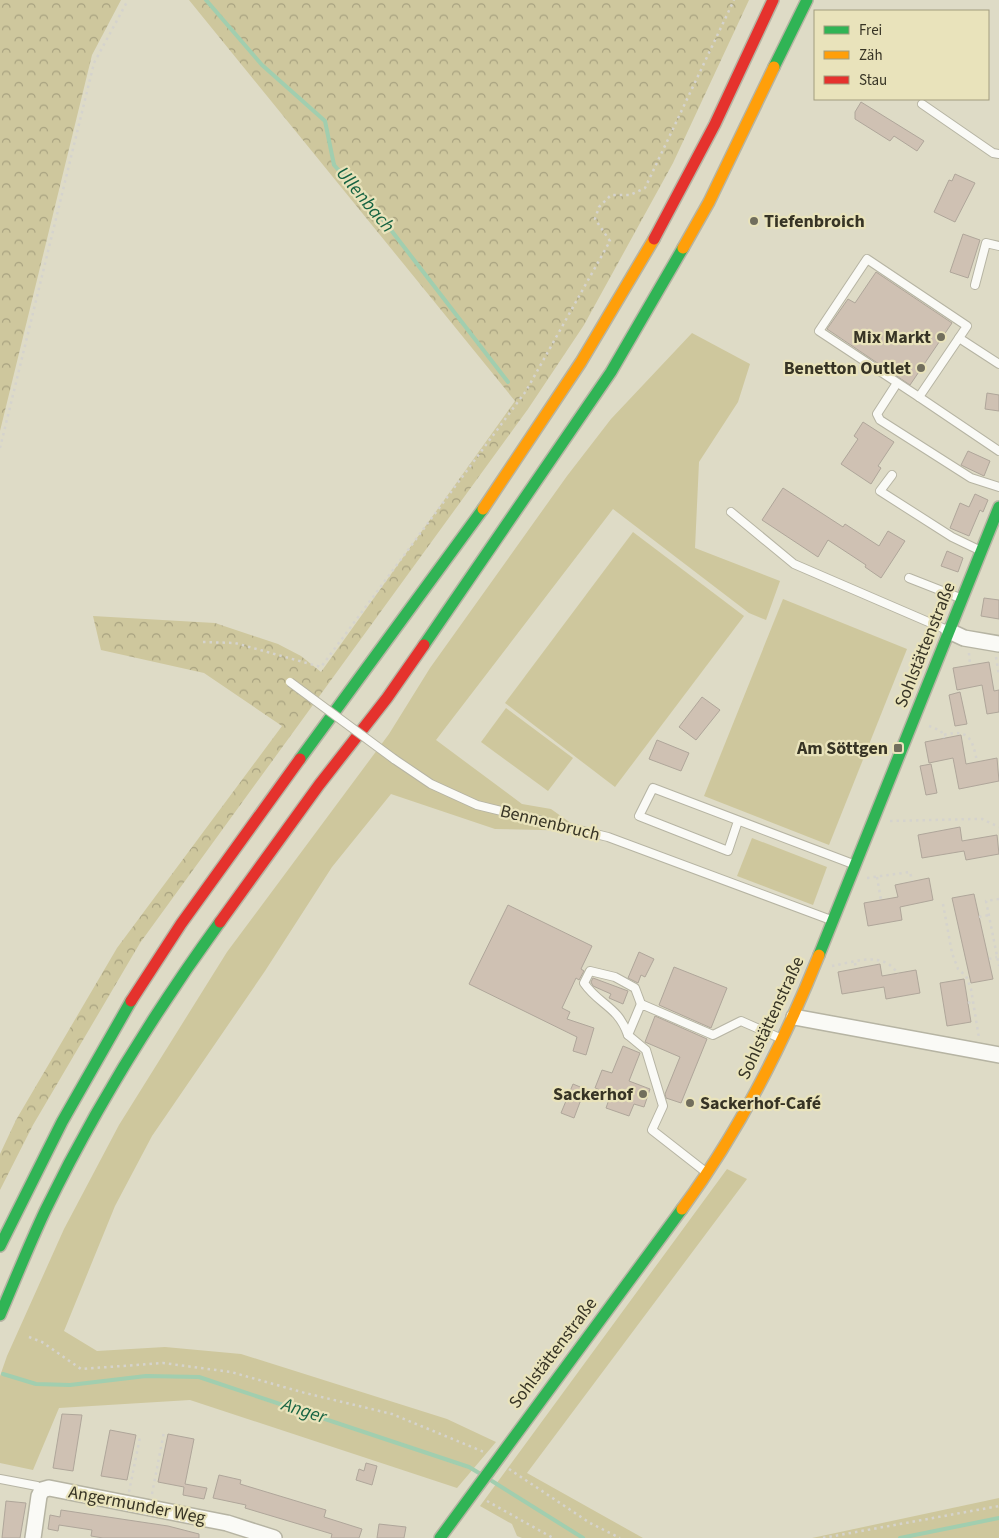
<svg xmlns="http://www.w3.org/2000/svg" width="999" height="1538" font-family="'Source Sans 3',sans-serif">
<style>
.grass{fill:#cec79d}
.forest{fill:url(#forest-crowns)}
.lines{fill:none;stroke-linecap:round;stroke-linejoin:round}
.stream{stroke:#a1ceaf;stroke-width:4}
.building{fill:#cfc1b3;stroke:#afa69a}
.lane-casing{stroke:#b6b4a3;stroke-width:10}
.street-casing{stroke:#b6b4a3;stroke-width:18}
.fast-casing{stroke:#b6b4a3;stroke-width:14}
.slow-casing{stroke:#b6b4a3;stroke-width:14}
.jam-casing{stroke:#b6b4a3;stroke-width:14}
.path{stroke:#d5d3cd;stroke-width:2.5;stroke-dasharray:2.5 4;stroke-linecap:butt}
.lane{stroke:#fafaf6;stroke-width:8}
.street{stroke:#fafaf6;stroke-width:15}
.fast{stroke:#30b455;stroke-width:11}
.slow{stroke:#ff9f0a;stroke-width:11}
.jam{stroke:#e5322d;stroke-width:11}
.lane-bridge-casing{stroke:#b6b4a3;stroke-width:10;stroke-linecap:butt}
.lane-bridge{stroke:#fafaf6;stroke-width:8}
.poi-dot{fill:#716e5d;stroke:#e9e3bb;stroke-width:2}
.labels{text-anchor:middle;dominant-baseline:central;stroke-width:4.5;stroke-linejoin:round;paint-order:stroke}
.poi-label{font-size:18px;font-weight:bold;fill:#373425;stroke:#e9e3bb;text-anchor:end}
.street-label{font-size:18px;fill:#373425;stroke:#e9e3bb}
.water-label{font-size:19px;font-style:italic;fill:#166342;stroke:#e9e3bb}
</style>
<defs>
<pattern id="forest-crowns" width="20" height="18" patternUnits="userSpaceOnUse" patternTransform="scale(1.25)"><rect width="20" height="18" fill="#cec79d"/><path d="M2 6a3 3 0 1 1 6 0M12 15a3 3 0 1 1 6 0" fill="none" stroke="#a8a280"/></pattern>
</defs>
<rect width="100%" height="100%" fill="#dedbc6"/>
<g class="grass">
<polygon points="692,333 750,364 738,402 699,462 695,548 780,581 766,620 749,613 613,509 436,740 522,804 551,809 582,831 495,829 391,794 332,867 265,971 152,1136 115,1206 64,1331 97,1351 165,1347 241,1354 447,1419 496,1442 457,1488 190,1400 59,1408 33,1470 0,1463 0,1376 7,1356 64,1229 119,1125 227,952 389,734 430,668 567,476 611,419"/>
<polygon points="633,532 744,616 615,787 505,703"/>
<polygon points="783,599 907,649 829,845 704,796"/>
<polygon points="506,708 573,758 548,791 481,742"/>
<polygon points="752,838 827,867 813,905 737,876"/>
<polygon points="727,1169 747,1179 527,1473 643,1538 522,1538 517,1536 512,1524 480,1506"/>
<polygon points="999,1498 999,1538 812,1538"/>
</g>
<g class="forest">
<polygon points="0,0 121,0 92,55 0,431"/>
<polygon points="189,0 749,0 673,163 584,325 528,409 140,943 33,1125 0,1190 0,1154 16,1120 117,948 282,726 204,673 101,650 93,616 215,623 278,644 301,656 321,672 515,401"/>
</g>
<g class="lines">
<g class="stream">
<polyline points="206,0 262,65 325,121 334,165 384,221 508,382"/>
<polyline points="3,1374 36,1384 70,1385 146,1376 199,1377 469,1467 479,1473"/>
<polyline points="492,1481 583,1538"/>
<polyline points="900,1538 999,1518"/>
</g>
</g>
<g class="building">
<polygon points="861,102 924,141 917,151 894,136 890,141 855,119 855,112"/>
<polygon points="955,174 975,183 955,222 934,212 949,180 952,181"/>
<polygon points="963,234 980,240 968,278 950,272"/>
<polygon points="876,272 952,323 910,385 827,329 848,299 855,303"/>
<polygon points="987,393 999,395 999,411 985,409"/>
<polygon points="863,422 894,442 878,466 881,468 871,484 841,464 858,439 854,436"/>
<polygon points="968,451 990,461 984,476 961,465"/>
<polygon points="783,488 843,527 845,524 879,546 888,531 905,541 881,578 865,567 866,565 828,540 818,557 762,520"/>
<polygon points="975,494 988,500 983,512 980,510 969,536 950,528 960,503 969,507"/>
<polygon points="947,551 963,558 958,572 941,566"/>
<polygon points="984,598 999,600 999,619 981,616"/>
<polygon points="989,662 994,691 999,690 999,712 987,714 982,685 957,690 953,668"/>
<polygon points="960,692 967,724 955,726 949,695"/>
<polygon points="702,697 720,710 696,740 679,727"/>
<polygon points="961,735 966,764 997,758 999,781 959,789 953,758 929,763 925,742"/>
<polygon points="657,740 689,753 681,771 649,759"/>
<polygon points="931,764 937,793 926,795 920,766"/>
<polygon points="960,827 962,841 997,835 999,854 966,860 964,851 922,858 918,835"/>
<polygon points="929,878 933,900 900,907 902,920 868,926 864,903 898,897 895,885"/>
<polygon points="974,894 993,979 971,983 952,898"/>
<polygon points="508,905 592,946 581,969 584,971 579,980 576,978 562,1008 570,1012 567,1019 594,1028 586,1055 573,1051 577,1037 469,984"/>
<polygon points="639,952 654,959 645,977 641,975 638,983 628,978"/>
<polygon points="880,964 882,976 916,970 920,993 886,999 884,987 842,994 838,972"/>
<polygon points="674,967 727,988 711,1028 659,1005"/>
<polygon points="593,978 628,991 623,1004 609,998 611,994 593,986 591,982"/>
<polygon points="964,979 971,1022 947,1026 940,983"/>
<polygon points="655,1016 707,1039 681,1103 666,1098 665,1094 680,1057 645,1042"/>
<polygon points="623,1046 640,1053 629,1081 650,1089 644,1107 634,1104 629,1116 606,1108 611,1094 595,1088 602,1070 612,1073"/>
<polygon points="573,1084 585,1089 574,1118 561,1113"/>
<polygon points="62,1414 82,1415 73,1471 53,1468"/>
<polygon points="110,1430 136,1435 127,1480 101,1476"/>
<polygon points="168,1434 194,1439 185,1484 207,1488 204,1499 183,1495 184,1487 158,1482"/>
<polygon points="366,1463 377,1466 372,1485 356,1480 359,1469 364,1471"/>
<polygon points="219,1475 241,1480 240,1484 326,1510 324,1517 362,1529 359,1538 331,1538 332,1534 245,1508 246,1505 213,1498"/>
<polygon points="6,1501 26,1503 20,1538 2,1538"/>
<polygon points="61,1510 168,1526 199,1534 199,1538 103,1538 91,1536 92,1530 59,1525 58,1531 48,1529 50,1515 60,1517"/>
<polygon points="379,1524 406,1527 404,1538 377,1538"/>
</g>
<g class="lines">
<defs>
<g id="lane">
<polyline points="922,104 993,153 999,154"/>
<polyline points="975,285 986,243 999,246"/>
<polyline points="999,364 959,338 919,397 999,451"/>
<polyline points="897,383 877,414 880,420 971,478 999,487"/>
<polyline points="919,397 819,331 867,259 967,326 959,338"/>
<polyline points="892,475 880,491 952,537 979,550"/>
<polyline points="731,512 794,564 947,630"/>
<polyline points="909,578 960,598"/>
<polyline points="394,759 431,784 477,805 608,837 831,920"/>
<polyline points="738,821 728,851 639,816 653,788 853,864"/>
<path d="M628,1035C618,1006 599,1005 584,983L590,971L615,977L635,988L641,1004"/>
<polyline points="707,1173 652,1130 663,1106 646,1050 628,1035 641,1004 713,1035 741,1021 782,1039"/>
<polyline points="0,1479 37,1486 42,1490"/>
</g>
<g id="street">
<polyline points="949,631 964,638 999,644"/>
<polyline points="794,1017 999,1055"/>
<polyline points="33,1538 39,1496 42,1490 49,1488 227,1523 274,1538"/>
</g>
<g id="fast">
<polyline points="774,67 807,0"/>
<polyline points="424,645 611,372 683,248"/>
<polyline points="300,759 483,509"/>
<polyline points="819,955 999,507"/>
<polyline points="0,1246 62,1122 131,1001"/>
<path d="M0,1315C15,1280 29,1245 45,1211C94,1110 154,1013 220,922"/>
<polyline points="440,1538 682,1209"/>
</g>
<g id="slow">
<polyline points="683,248 709,202 774,67"/>
<polyline points="483,509 581,362 654,239"/>
<path d="M682,1209C740,1130 783,1045 819,955"/>
</g>
<g id="jam">
<polyline points="654,239 715,124 773,0"/>
<polyline points="220,922 319,785 387,698 424,645"/>
<polyline points="131,1001 181,924 300,759"/>
</g>
</defs>
<use href="#lane" class="lane-casing"/>
<use href="#street" class="street-casing"/>
<use href="#fast" class="fast-casing"/>
<use href="#slow" class="slow-casing"/>
<use href="#jam" class="jam-casing"/>
<g class="path">
<polyline points="0,448 94,63 128,0"/>
<polyline points="203,642 235,643 321,667 526,391 610,241 595,219 599,207 611,195 630,195 645,188 734,0"/>
<polyline points="969,653 970,665"/>
<polyline points="996,657 999,676"/>
<polyline points="929,726 941,731 944,738"/>
<path d="M944,735C969,728 973,740 977,762"/>
<polyline points="890,821 974,819 982,819 999,827"/>
<polyline points="877,877 881,900"/>
<polyline points="867,878 910,872 912,881"/>
<polyline points="999,899 986,901 999,966"/>
<polyline points="943,904 952,953 958,969 966,976 971,989 979,1038"/>
<polyline points="979,917 989,915"/>
<polyline points="989,959 997,957"/>
<polyline points="855,963 856,969"/>
<path d="M832,966C855,962 883,950 898,974"/>
<polyline points="968,1003 973,1001"/>
<polyline points="29,1337 42,1342 81,1369 163,1363 231,1372 305,1393 392,1414 484,1452"/>
<polyline points="509,1469 590,1523 620,1538"/>
<polyline points="129,1492 140,1437"/>
<polyline points="152,1494 164,1432"/>
<polyline points="487,1501 553,1538"/>
<polyline points="823,1538 999,1506"/>
</g>
<use href="#lane" class="lane"/>
<use href="#street" class="street"/>
<use href="#fast" class="fast"/>
<use href="#slow" class="slow"/>
<use href="#jam" class="jam"/>
<defs>
<polyline id="lane-bridge" points="290,682 394,759"/>
</defs>
<use href="#lane-bridge" class="lane-bridge-casing"/>
<use href="#lane-bridge" class="lane-bridge"/>
</g>
<g class="poi-dot">
<circle cx="754" cy="221" r="5"/>
<circle cx="941" cy="337" r="5"/>
<circle cx="921" cy="368" r="5"/>
<rect x="893" y="743" width="10" height="10" rx="2.5"/>
<circle cx="643" cy="1094" r="5"/>
<circle cx="690" cy="1103" r="5"/>
</g>
<g class="labels">
<g class="poi-label">
<text x="764" y="221" text-anchor="start">Tiefenbroich</text>
<text x="931" y="337">Mix Markt</text>
<text x="911" y="368">Benetton Outlet</text>
<text x="888" y="748">Am Söttgen</text>
<text x="633" y="1094">Sackerhof</text>
<text x="700" y="1103" text-anchor="start">Sackerhof-Café</text>
</g>
<g class="street-label">
<text transform="translate(925 645) rotate(-68)">Sohlstättenstraße</text>
<text transform="translate(550 823) rotate(14)">Bennenbruch</text>
<text transform="translate(771 1018) rotate(-65)">Sohlstättenstraße</text>
<text transform="translate(553 1353) rotate(-53)">Sohlstättenstraße</text>
<text transform="translate(137 1505) rotate(11)">Angermunder Weg</text>
</g>
<g class="water-label">
<text transform="translate(365 200) rotate(50)">Ullenbach</text>
<text transform="translate(304 1411) rotate(18)">Anger</text>
</g>
</g>
<rect x="814" y="10" width="175" height="90" fill="#e9e3bb" stroke="#a29d7f"/>
<rect x="824" y="26" width="25" height="8" fill="#30b455" stroke="#a29d7f"/>
<text x="859" y="35" font-size="15" fill="#373425">Frei</text>
<rect x="824" y="51" width="25" height="8" fill="#ff9f0a" stroke="#a29d7f"/>
<text x="859" y="60" font-size="15" fill="#373425">Zäh</text>
<rect x="824" y="76" width="25" height="8" fill="#e5322d" stroke="#a29d7f"/>
<text x="859" y="85" font-size="15" fill="#373425">Stau</text>
</svg>
